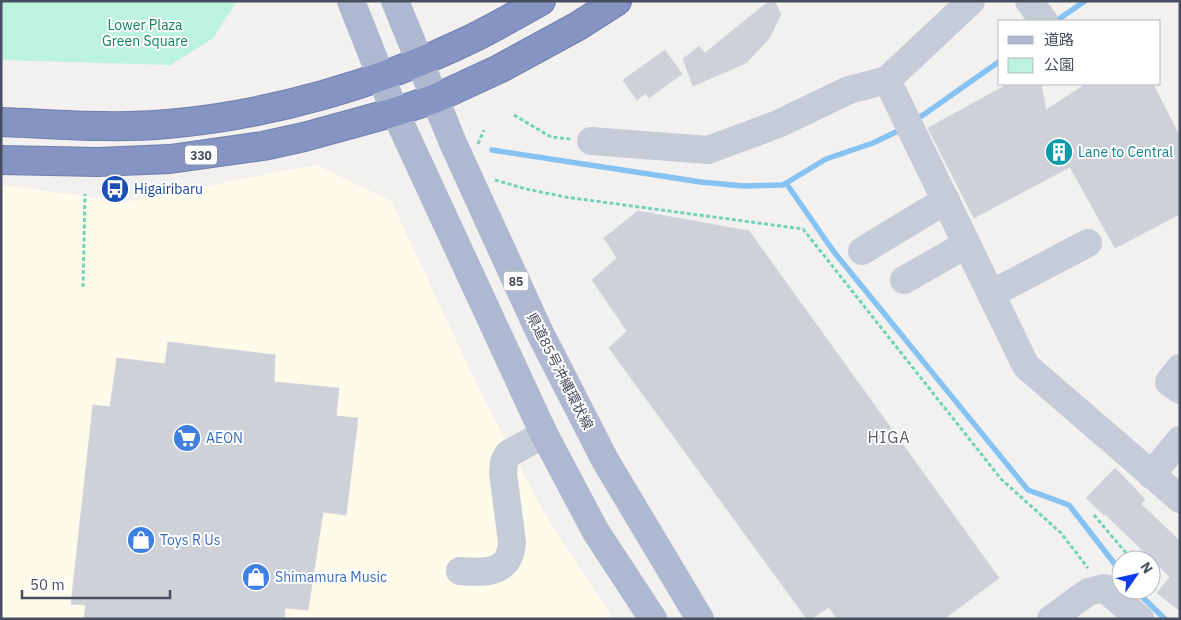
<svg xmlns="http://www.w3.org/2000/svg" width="1181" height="620" font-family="'IBM Plex Sans','Noto Sans JP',sans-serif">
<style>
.commercial{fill:#fdfcea}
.green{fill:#bcf3de}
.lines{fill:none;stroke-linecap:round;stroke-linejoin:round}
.stream{stroke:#86c3f2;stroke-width:5.5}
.building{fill:#cfd1d8;stroke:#d4d4dc}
.highway-casing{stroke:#707fae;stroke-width:30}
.path{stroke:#72d3ba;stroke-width:3;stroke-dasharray:4 2.5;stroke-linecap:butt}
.minor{stroke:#c6cbd8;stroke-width:28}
.major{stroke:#aeb8d1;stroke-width:28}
.highway{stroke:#8594c2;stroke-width:28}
.labels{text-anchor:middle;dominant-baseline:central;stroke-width:4;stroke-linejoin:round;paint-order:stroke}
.shield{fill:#fff;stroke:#7e838f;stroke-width:1}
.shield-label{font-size:12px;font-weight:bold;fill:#474e5f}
.park-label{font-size:14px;fill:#118163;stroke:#fff}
.culture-label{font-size:14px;fill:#0d838f;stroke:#fff;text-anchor:start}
.transit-label{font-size:14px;fill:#164399;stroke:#fff;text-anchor:start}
.street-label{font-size:14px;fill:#474e5f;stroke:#fff}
.shop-label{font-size:14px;fill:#366cbe;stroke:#fff;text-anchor:start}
.quarter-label{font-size:16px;letter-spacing:1px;fill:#5c5e66;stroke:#fff}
</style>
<rect width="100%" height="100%" fill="#f3f1f0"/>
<polygon class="commercial" points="316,165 391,201 482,396 546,516 613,619 1,619 1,186 10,186 125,202"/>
<polygon class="green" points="1,1 237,1 213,38 171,65 1,60"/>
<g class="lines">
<g class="stream">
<polyline points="1056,21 1085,1"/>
<polyline points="916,120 1000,61"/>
<polyline points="492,150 701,182 743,186 783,185 826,159 873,143 902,129"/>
<polyline points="786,183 834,252 1028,490 1069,505 1121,572"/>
<polyline points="1135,590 1165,619"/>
</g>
</g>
<g class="building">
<polygon points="769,1 774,1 781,14 769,39 746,63 693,86 683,59 699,46 705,53"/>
<polygon points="665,50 682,74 649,98 646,93 637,100 623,80"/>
<polygon points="1008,84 1041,84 1046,110 1086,84 1153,84 1180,137 1180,214 1115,248 1070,167 974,218 928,128"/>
<polygon points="638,211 749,231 999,578 944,619 837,619 829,607 811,619 807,619 609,348 627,331 592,280 617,258 604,238"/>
<polygon points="168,342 275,355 274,382 339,388 336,416 358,418 346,515 323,512 308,610 285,608 284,619 84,619 86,605 71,604 93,405 110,407 117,358 165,364"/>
<polygon points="1115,468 1145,499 1141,504 1180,541 1180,611 1157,593 1170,577 1105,514 1104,515 1086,498"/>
</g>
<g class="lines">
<defs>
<g id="highway">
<path d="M1,122C56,124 113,129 167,124C271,115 378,84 471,39C495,27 518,14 541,1"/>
<polyline points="1,160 98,162 170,159 263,146 304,137 395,112 434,99 499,69 578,26 617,1"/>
</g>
</defs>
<use href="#highway" class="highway-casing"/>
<g class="path">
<polyline points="514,115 551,137 570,139"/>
<polyline points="478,144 484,130"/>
<polyline points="495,180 526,189 565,197 803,229 1001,479 1061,533 1088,568"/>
<polyline points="83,287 85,194"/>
<polyline points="1094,515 1132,560"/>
</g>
<g class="minor">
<polyline points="1029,1 1044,21"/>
<polyline points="887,80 1026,366 1180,499"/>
<polyline points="591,141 708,150 778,124 849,90 887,80 971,1"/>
<polyline points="862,251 946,200"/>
<polyline points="904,280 967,244"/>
<polyline points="991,294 1088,243"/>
<polyline points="1180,368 1169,382 1180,390"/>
<polyline points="1151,475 1180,440"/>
<path d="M460,571C486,573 510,574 512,542L503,473L504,462L508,454L544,434"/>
<polyline points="1051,619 1088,592 1104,588 1140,619"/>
</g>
<g class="major">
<polyline points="351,1 395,112 544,434 596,532 653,619"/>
<polyline points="395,1 453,143 539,331 605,460 700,619"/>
</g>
<use href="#highway" class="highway"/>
</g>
<defs>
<symbol id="building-disc" viewBox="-11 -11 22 22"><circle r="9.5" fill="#0f9aa8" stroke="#fff"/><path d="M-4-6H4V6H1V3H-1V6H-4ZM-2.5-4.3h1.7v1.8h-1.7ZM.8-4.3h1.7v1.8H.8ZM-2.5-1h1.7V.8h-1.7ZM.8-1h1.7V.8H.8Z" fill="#fff"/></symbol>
<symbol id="bus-disc" viewBox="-11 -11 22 22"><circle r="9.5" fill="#1a4fb4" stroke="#fff"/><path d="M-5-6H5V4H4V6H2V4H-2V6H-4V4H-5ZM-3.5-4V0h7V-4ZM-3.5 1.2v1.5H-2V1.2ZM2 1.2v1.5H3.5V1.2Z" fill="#fff"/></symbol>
<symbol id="supermarket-disc" viewBox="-11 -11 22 22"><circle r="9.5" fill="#3f7fe0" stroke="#fff"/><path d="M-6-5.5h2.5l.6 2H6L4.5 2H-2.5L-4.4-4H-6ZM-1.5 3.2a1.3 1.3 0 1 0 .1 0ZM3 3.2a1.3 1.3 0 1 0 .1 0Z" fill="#fff"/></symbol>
<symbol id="shop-disc" viewBox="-11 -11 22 22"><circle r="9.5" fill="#3f7fe0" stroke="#fff"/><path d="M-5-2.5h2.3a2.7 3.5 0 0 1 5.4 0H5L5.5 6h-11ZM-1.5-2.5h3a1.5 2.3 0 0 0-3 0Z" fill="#fff"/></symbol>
</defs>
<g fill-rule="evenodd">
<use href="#building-disc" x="1043" y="136" width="32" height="32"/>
<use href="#bus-disc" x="99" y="173" width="32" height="32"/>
<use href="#supermarket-disc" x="171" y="422" width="32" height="32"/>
<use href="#shop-disc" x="125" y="524" width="32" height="32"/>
<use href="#shop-disc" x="240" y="561" width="32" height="32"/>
</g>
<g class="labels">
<g class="shield">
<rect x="185" y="145.5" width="32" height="19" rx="4"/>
<rect x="503.5" y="271.5" width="25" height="19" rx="4"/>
</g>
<g class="shield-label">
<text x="201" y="155">330</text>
<text x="516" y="281">85</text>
</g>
<g class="park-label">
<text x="145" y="25">Lower Plaza<tspan x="145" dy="16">Green Square</tspan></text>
</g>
<g class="culture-label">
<text x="1078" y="152">Lane to Central</text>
</g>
<g class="transit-label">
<text x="134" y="189">Higairibaru</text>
</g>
<g class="street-label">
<text transform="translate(560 371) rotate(63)">県道85号沖縄環状線</text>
</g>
<g class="shop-label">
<text x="206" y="438">AEON</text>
<text x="160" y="540">Toys R Us</text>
<text x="275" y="577">Shimamura Music</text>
</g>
<g class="quarter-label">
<text x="889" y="437">HIGA</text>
</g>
</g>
<rect width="1181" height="620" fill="none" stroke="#474e5f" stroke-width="5"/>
<rect x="998" y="20" width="162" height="65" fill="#ffffff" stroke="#b5b8bf"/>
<rect x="1008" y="36" width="25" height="8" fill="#aeb8d1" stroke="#b5b8bf"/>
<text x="1044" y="45" font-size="15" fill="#474e5f">道路</text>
<rect x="1008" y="58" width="25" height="15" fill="#bcf3de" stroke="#b5b8bf"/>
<text x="1044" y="70" font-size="15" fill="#474e5f">公園</text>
<g transform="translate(1136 575) rotate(56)"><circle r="24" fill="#ffffff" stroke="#b5b8bf"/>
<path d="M0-4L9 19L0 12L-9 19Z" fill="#0c3bf1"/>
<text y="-8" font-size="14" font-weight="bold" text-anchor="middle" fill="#474e5f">N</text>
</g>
<path d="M22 590v8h148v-8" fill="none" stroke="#474e5f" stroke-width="2.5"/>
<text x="30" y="590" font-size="15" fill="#474e5f" stroke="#ffffff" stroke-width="4" paint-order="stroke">50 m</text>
</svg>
